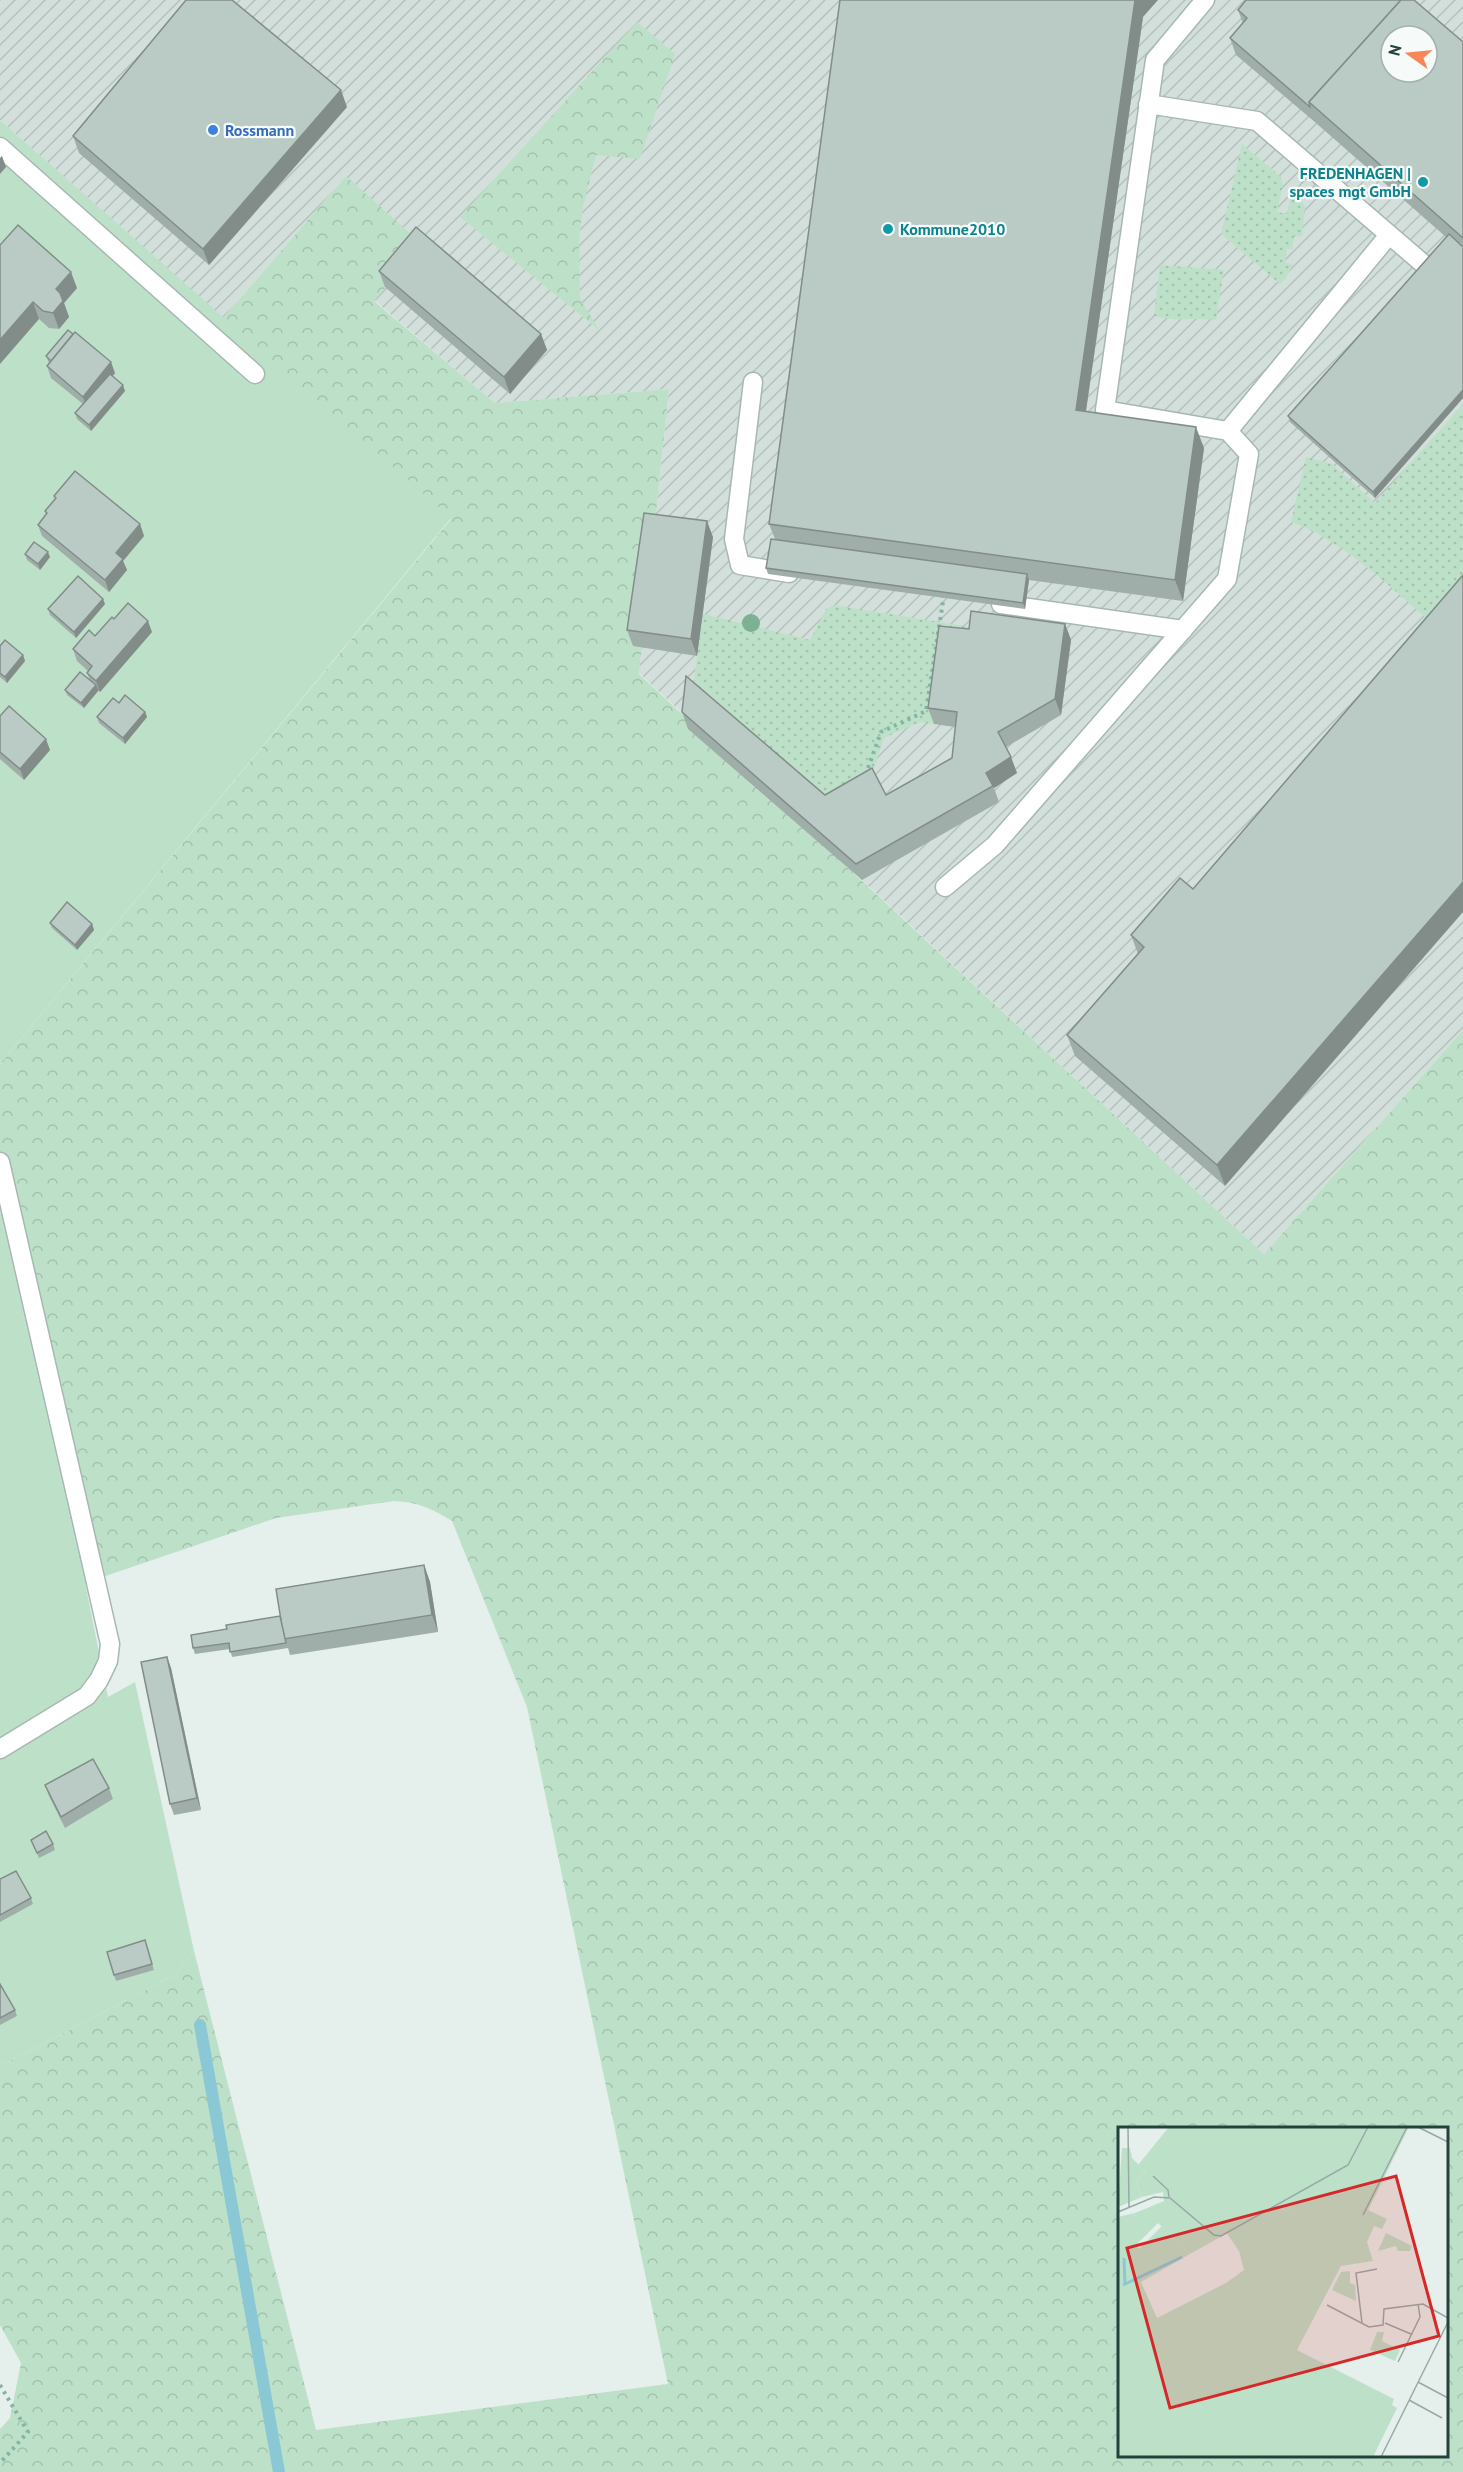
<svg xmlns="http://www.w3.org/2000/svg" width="1463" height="2472" font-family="'PT Sans',sans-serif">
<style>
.industrial{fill:url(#industrial-furrows);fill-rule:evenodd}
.grass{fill:url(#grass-dots)}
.forest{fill:url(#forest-crowns);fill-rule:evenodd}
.green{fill:#bde1c8}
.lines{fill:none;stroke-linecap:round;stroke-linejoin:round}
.stream{stroke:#8bc8d6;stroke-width:12}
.minor-casing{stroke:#a7b8b3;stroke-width:21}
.path{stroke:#84b4a6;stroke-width:4;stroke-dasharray:3 4.5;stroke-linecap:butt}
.minor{stroke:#fff;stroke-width:18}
.tree{fill:#7eb094}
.wall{fill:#a0aea9}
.shaded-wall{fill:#828d89}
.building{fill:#bacac4;stroke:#828d89;stroke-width:1.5;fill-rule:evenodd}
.shop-dot{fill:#3f7fe0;stroke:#f6fbf9;stroke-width:2}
.culture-dot{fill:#0f9aa8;stroke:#f6fbf9;stroke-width:2}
.labels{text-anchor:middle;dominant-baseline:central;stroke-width:4.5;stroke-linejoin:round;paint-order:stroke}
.shop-label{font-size:16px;font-weight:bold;fill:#366cbe;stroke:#f6fbf9;text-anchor:start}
.culture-label{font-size:16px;font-weight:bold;fill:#0d838f;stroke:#f6fbf9;text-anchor:end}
.inset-river{fill:none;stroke:#8bc8d6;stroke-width:3}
.inset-road{fill:none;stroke:#97aaa5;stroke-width:1.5}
.view{fill:#d62828;fill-opacity:0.15;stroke:#d62828;stroke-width:3}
.inset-edge{fill:none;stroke:#23423b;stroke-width:3}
</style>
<defs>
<pattern id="industrial-furrows" width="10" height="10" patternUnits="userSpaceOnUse" patternTransform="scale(1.5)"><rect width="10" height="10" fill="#d3dfda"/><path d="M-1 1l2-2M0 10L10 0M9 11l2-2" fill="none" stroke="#b5c1bc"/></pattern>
<pattern id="grass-dots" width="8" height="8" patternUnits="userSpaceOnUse" patternTransform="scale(1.5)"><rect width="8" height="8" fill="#bde1c8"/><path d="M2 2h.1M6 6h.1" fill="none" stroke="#a2c2ad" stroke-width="1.8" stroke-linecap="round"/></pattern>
<pattern id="forest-crowns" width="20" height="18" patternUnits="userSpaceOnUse" patternTransform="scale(1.5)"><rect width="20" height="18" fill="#bde1c8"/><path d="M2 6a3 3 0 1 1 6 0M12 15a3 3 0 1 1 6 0" fill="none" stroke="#a2c2ad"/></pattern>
</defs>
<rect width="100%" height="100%" fill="#e5efeb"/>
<path class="industrial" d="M0,0H1463V1030L1264,1254L639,673L669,389L495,403L374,300L346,176L223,318L0,120ZM1391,36H1427V72H1391Z"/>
<g class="grass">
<polygon points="1242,144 1280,176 1283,184 1277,212 1287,214 1293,187 1305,207 1302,237 1294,235 1292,249 1287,249 1285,262 1293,265 1286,278 1280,284 1221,234"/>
<path d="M1160,265L1224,270L1216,320C1195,317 1174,322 1154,316Z"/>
<path d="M1463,404V577L1427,619C1391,587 1337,537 1291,522L1306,457L1332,464L1375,503Z"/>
<polygon points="833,605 977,628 934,724 920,722 884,738 873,772 831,811 692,692 703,614 810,640 826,609"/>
</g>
<g class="forest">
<polygon points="637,22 675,54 640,159 596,155 583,207 579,242 580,298 599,330 460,217"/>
<path d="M346,176L422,244L374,301L495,403L669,389L639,674L1264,1254L1463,1030V2472H0V2429L10,2418L21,2363L0,2325V2066L176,1974L194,1951L316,2430L668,2384L527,1707L452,1521C433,1509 418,1502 394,1501L276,1518L85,1583L0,1210V1064L451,519L223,318ZM1120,2128H1446V2456H1120Z"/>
</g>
<g class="green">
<polygon points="0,120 451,518 0,1064"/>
<polygon points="0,1210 85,1583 108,1697 135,1682 194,1951 176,1974 0,2066"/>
</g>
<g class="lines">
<polyline class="stream" points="200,2025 279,2472"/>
<defs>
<g id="minor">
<polyline points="1148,104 1257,121 1463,298"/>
<polyline points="0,147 255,374"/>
<polyline points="753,382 734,539 740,565 789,573"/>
<polyline points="1228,431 1389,235"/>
<polyline points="1001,604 1183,630"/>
<polyline points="945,887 995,845 1227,579 1249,454 1228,431 1105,410 1155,60 1205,0"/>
<polyline points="0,1162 110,1644 108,1661 99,1680 87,1696 0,1749"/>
</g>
</defs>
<use href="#minor" class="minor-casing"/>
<g class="path">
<polyline points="868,768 881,732 926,711 944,595"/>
<polyline points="0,2385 28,2432 0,2463"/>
</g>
<use href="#minor" class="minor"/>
</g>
<circle class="tree" cx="751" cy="623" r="9"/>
<g class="wall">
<polygon points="1238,10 1463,42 1463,398 1375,498 1290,422 1288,416 1446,237 1316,123 1236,55 1230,38 1243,23"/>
<polygon points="1143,17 1086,411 1204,448 1183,601 1029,580 1025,609 768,574 766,568 775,539 769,524"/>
<polygon points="347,107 209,265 79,153 73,136"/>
<polygon points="0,245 77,288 64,303 69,317 59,329 49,328 39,319"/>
<polygon points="379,271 541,334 547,350 510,394 385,287"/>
<polygon points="46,356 115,373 113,376 125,391 91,431 77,419 75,413 83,404 51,378 47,366 49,363"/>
<polygon points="54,496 140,524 144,536 123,561 127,570 109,592 42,536 38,525 46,514 45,511 55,498"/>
<polygon points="713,537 697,656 633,646 627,630"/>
<polygon points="25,554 50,557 40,570 27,560"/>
<polygon points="105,604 76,638 50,615 48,609"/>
<polygon points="114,619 152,632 100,692 98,690 84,708 67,695 65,690 89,678 87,673 88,671 77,661 73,649 95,636"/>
<polygon points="1065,624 1071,640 1061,715 1006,747 1017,773 994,788 999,802 862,880 688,729 682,712 825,795 886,795 952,758 955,727 934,724 928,708 969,629"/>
<polygon points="0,646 23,655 25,661 7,683 0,677"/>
<polygon points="145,712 147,717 125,744 99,723 97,717"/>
<polygon points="0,716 50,750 24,780 0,759"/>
<polygon points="1193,889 1225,1186 1075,1056 1067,1035 1138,954 1131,935"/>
<polygon points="50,923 92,924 94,930 77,950 52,928"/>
<polygon points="424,1565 430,1582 438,1632 290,1655 288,1648 232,1657 230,1649 195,1654 193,1648 227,1629 280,1616"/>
<polygon points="167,1657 171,1668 201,1810 174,1815 170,1804"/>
<polygon points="45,1785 109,1788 113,1799 65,1828 49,1796"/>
<polygon points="31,1840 53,1844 55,1850 39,1858"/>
<polygon points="0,1879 31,1898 33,1904 0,1922"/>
<polygon points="145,1940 154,1970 116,1981 107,1952"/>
<polygon points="0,1984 15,2010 17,2016 0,2025"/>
</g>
<g class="shaded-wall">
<polygon points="1135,0 1158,0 1143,17 1083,431 1076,410"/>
<polygon points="341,90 347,107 209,265 203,249"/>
<polygon points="2,156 6,167 0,174 0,158"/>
<polygon points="71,272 77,288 64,303 69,317 59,329 53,313 56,289"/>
<polygon points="33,302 39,319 0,364 0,340"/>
<polygon points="541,334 547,350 510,394 504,377"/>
<polygon points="111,362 115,373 87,408 83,397"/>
<polygon points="123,385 125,391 91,431 89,425"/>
<polygon points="1463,390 1463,398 1375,498 1373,492"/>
<polygon points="1196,427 1204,448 1183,601 1175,580"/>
<polygon points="707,521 713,537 697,656 691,639"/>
<polygon points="140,524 144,536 123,561 127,570 109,592 105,580 116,553"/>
<polygon points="48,552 50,557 40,570 38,564"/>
<polygon points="1027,574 1029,580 1025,609 1023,603"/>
<polygon points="103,599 105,604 76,638 74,632"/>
<polygon points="148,621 152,632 100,692 96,681"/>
<polygon points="1065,624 1071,640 1061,715 1055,699"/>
<polygon points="23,655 25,661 7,683 5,677"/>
<polygon points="96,685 99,690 84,708 81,703"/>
<polygon points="145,712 147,717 125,744 123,738"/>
<polygon points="46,739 50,750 24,780 20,769"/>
<polygon points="1011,757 1017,773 994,788 986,773"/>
<polygon points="1463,882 1463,912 1225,1186 1217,1165"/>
<polygon points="92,924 94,930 77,950 75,945"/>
<polygon points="424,1565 430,1582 438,1632 432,1615"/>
<polygon points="167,1657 171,1668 201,1810 197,1798"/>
</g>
<g class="building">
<polygon points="186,0 232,0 341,90 203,249 73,136"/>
<polygon points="840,0 1135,0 1076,410 1196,427 1175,580 769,524"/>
<polygon points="1246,0 1401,0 1309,102 1310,107 1230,38 1247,18 1238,10"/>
<path d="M1401,0H1414L1463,42V238L1309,102ZM1391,36H1427V72H1391Z"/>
<polygon points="18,225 71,272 56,289 60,293 63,301 53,313 43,311 33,302 0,340 0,245"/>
<polygon points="416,227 541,334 504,377 379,271"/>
<polygon points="1449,234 1463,247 1463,390 1373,492 1288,416"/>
<polygon points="68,330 73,334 51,361 46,356"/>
<polygon points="75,332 111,362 83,397 47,366"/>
<polygon points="110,374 123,385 89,425 75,413"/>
<polygon points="75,471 140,524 116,553 123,559 105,580 38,525 47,513 45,511 56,498 54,496"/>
<polygon points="644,513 707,521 691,639 627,630"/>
<polygon points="771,539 1027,574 1023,603 766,568"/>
<polygon points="34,542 48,552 38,564 25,554"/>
<polygon points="1463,575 1463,882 1217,1165 1067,1035 1144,947 1131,935 1180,878 1193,889"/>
<polygon points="78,576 103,599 74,632 48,609"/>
<polygon points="128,603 148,621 96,681 87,673 92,666 73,649 89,630 95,636 112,617 114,619"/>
<polygon points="971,611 1065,624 1055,699 998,732 1011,757 986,773 993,786 856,864 682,712 686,676 825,795 872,768 886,795 952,758 957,712 928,708 939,626 969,629"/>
<polygon points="5,640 23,655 5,677 0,673 0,646"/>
<polygon points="80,672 96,685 81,703 65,690"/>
<polygon points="125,695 145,712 123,738 97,717 113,698 119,703"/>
<polygon points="9,706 46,739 20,769 0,752 0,716"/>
<polygon points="67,902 92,924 75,945 50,923"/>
<polygon points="424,1565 432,1615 284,1639 276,1589"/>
<polygon points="280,1616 286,1643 230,1652 229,1643 193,1648 191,1635 227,1629 226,1625"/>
<polygon points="167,1657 197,1798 170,1804 141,1662"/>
<polygon points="93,1759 109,1788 61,1817 45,1785"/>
<polygon points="46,1831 53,1844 37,1853 31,1840"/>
<polygon points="16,1871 31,1898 0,1915 0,1879"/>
<polygon points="145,1940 152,1964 114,1975 107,1952"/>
<polygon points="0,1984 15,2010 0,2018"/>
</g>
<circle class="shop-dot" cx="213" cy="130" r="6"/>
<g class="culture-dot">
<circle cx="1423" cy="182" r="6"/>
<circle cx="888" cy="229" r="6"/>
</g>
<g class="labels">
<g class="shop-label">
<text x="225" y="130">Rossmann</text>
</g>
<g class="culture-label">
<text x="1411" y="173">FREDENHAGEN |<tspan x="1411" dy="18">spaces mgt GmbH</tspan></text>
<text x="900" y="229" text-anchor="start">Kommune2010</text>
</g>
</g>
<g transform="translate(1118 2127)">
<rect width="330" height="330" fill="#e5efeb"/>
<path d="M232,144V156L237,158L238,174L214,163L223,145ZM259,205H266L264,214L282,223L277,234L252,223Z" fill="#bde1c8"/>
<path d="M4,21H12L14,31L28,45L18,54L24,70L0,80ZM158,79L235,113L250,83L269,92L264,102L256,99L249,115L255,134L223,139L179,223L276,272L274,278L279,281L255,330H0V90L17,86L12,119L22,121L44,99L72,127L23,155L39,191L108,156L126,143L121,124L108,105ZM268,106L294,119L292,124H280L278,119L260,124Z" fill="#bde1c8"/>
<path d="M51,0H291L235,114L158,79L72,127L40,96L15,121L11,119L17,86L46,74L45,65L24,70L18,54L28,45L20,38Z" fill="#bde1c8"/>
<path class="inset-river" d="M6,131L7,157M5,158L64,130"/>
<path class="inset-road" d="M10,0L11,80M300,0L330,15M35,49L50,63L51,70M0,85L36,70L52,71L96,108L103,109L230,38L250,0M245,88L289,0M209,178L251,200L265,198L266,182L305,177L330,191M244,196L238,146L259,142M267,196L293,207M280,235L302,190L300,177M300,255L330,271M291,273L324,291M263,330L330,195"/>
<path class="view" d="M278,49L321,209L52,281L9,121Z"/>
<rect width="330" height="330" class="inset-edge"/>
</g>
<g transform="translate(1409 54) rotate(285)"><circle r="28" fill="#f6fbf9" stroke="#a2b1ad" stroke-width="1.5"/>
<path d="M0-4.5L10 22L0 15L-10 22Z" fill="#f98659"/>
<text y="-9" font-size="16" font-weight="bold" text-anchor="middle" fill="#23423b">N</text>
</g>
</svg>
